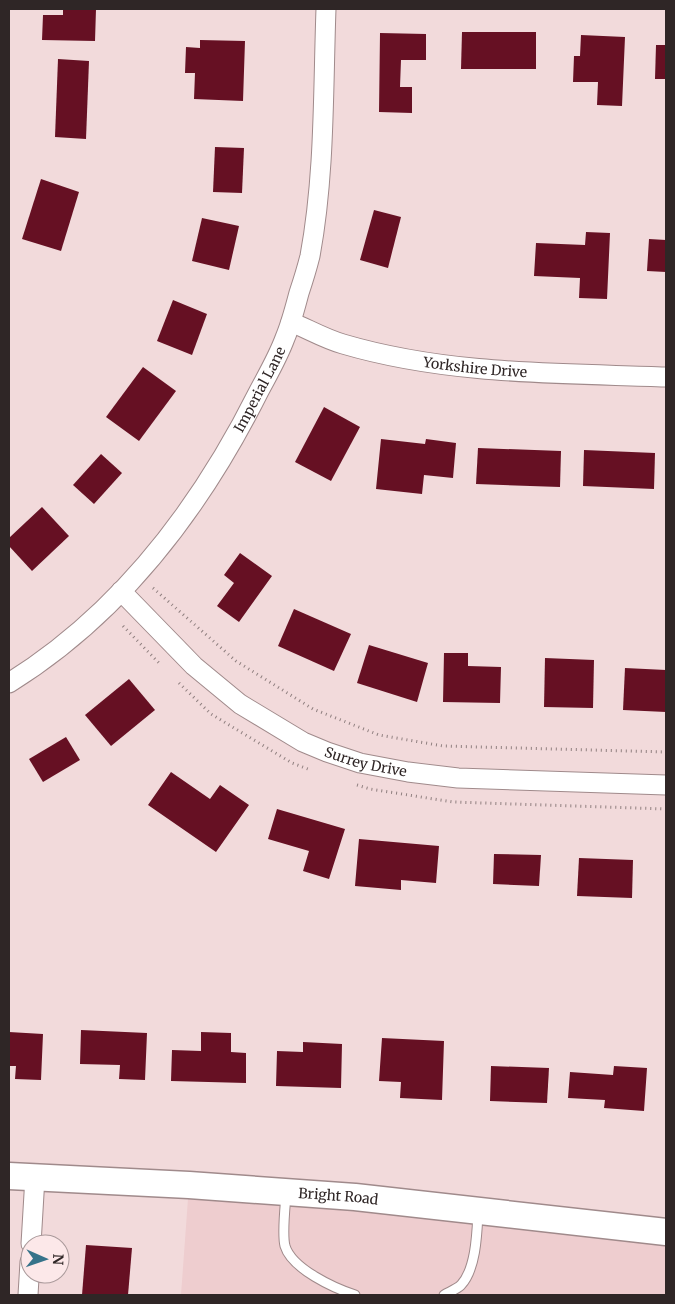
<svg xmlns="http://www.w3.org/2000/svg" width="675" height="1304" font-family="Merriweather,serif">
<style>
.built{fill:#eecdcf}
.building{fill:#661023}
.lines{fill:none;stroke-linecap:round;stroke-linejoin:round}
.lane-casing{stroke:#a08a8b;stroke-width:11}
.street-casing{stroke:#a08a8b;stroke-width:21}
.secondary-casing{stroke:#a08a8b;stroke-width:29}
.path{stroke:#8f7f7f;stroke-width:3;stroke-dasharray:1 4;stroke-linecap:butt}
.lane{stroke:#fff;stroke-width:9}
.street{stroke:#fff;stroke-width:19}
.secondary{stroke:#fff;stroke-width:26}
.labels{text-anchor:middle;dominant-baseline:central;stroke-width:5;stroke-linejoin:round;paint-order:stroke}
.street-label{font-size:14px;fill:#2f2626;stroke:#fce8e9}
</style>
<rect width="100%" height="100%" fill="#f2dadb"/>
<polygon class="built" points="189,1185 666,1232 666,1295 181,1295"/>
<g class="building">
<polygon points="63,9 96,9 95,41 42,40 43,15 63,15"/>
<polygon points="462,32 536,32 536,69 461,69"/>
<polygon points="380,33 426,34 426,60 401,60 400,87 412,87 412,113 379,112"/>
<polygon points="581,35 625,37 622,106 597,105 598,82 573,82 574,56 580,56"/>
<polygon points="200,40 245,41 243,101 194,99 195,73 185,73 186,47 200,48"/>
<polygon points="656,45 666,45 666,79 655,79"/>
<polygon points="58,59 89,61 86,139 55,137"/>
<polygon points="215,147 244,148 242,193 213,192"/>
<polygon points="41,179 79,192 61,251 22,239"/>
<polygon points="374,210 401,217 388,268 360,260"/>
<polygon points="202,218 239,226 229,270 192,261"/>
<polygon points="586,232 610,233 607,299 579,298 580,278 534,276 536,243 585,245"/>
<polygon points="649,239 666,240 666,272 647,271"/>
<polygon points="173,300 207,314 192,355 157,341"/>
<polygon points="143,367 176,391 139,441 106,417"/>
<polygon points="324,407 360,427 331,481 295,462"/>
<polygon points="381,439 425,444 426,439 456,443 453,478 424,475 422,494 376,489"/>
<polygon points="478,448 561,451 560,487 476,484"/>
<polygon points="584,450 655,453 654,489 583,486"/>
<polygon points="101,454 122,473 94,504 73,485"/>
<polygon points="42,507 69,536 32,571 9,546 9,538"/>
<polygon points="240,553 272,576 239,622 217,606 234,583 224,575"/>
<polygon points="294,609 351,634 334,671 278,646"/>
<polygon points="369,645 428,663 417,702 357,683"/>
<polygon points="444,653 468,653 468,666 501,667 500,703 443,702"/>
<polygon points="545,658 594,660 593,708 544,707"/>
<polygon points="625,668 666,670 666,712 623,710"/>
<polygon points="129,679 155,710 111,746 85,715"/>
<polygon points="66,737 80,760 43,782 29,759"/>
<polygon points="171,772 210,799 220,785 249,805 216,852 148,805"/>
<polygon points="277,809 345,829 329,879 303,871 309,851 268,839"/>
<polygon points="359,839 439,846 436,883 401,880 401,890 355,886"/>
<polygon points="494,854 541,855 539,886 493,884"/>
<polygon points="579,858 633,860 632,898 577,896"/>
<polygon points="81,1030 147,1033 145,1080 119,1079 120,1065 80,1064"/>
<polygon points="9,1032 43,1034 41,1080 15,1079 16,1066 9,1066"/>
<polygon points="201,1032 231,1033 231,1052 246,1053 246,1083 171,1081 172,1050 201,1051"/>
<polygon points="382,1038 444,1041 442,1100 400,1098 401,1082 379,1081"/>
<polygon points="303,1042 342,1044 341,1088 276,1086 277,1051 303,1052"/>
<polygon points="491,1066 549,1068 547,1103 490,1101"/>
<polygon points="614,1066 647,1068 644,1111 604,1108 605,1100 568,1098 570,1072 613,1075"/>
<polygon points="86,1245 132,1248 128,1295 82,1295"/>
</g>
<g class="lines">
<defs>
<g id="lane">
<path d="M286,1195C285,1208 282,1234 285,1246C292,1269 334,1288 355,1295"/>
<path d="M444,1295C449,1292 457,1289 461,1285C476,1269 477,1233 478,1213"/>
</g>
<g id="street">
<path id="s1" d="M291,322C308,329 325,339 343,344C448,375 558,373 666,377"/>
<path id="s2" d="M121,591L194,666L240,704L303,742L327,752L360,763L408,772L458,778L666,785"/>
<path id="s3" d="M9,683C120,614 201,507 259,391C268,374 278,357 285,338C291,324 295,308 299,293C303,281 307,268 310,256C325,175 323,91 326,9"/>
<polyline points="31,1244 35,1177"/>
<polyline points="28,1295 30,1262"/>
</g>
<g id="secondary">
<path id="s4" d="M9,1176L189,1185L355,1197L666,1232"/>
</g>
</defs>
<use href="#lane" class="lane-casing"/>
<use href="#street" class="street-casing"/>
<use href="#secondary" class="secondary-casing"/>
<g class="path">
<polyline points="153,588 236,661 313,709 379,735 443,746 666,752"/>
<polyline points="123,626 159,663"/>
<polyline points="179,683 211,714 292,763 308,769"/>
<polyline points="357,785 370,789 453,802 666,809"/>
</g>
<use href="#lane" class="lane"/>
<use href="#street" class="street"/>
<use href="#secondary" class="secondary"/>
</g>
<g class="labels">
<g class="street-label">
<text stroke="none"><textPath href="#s1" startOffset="191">Yorkshire Drive</textPath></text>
<text stroke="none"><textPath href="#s3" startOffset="391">Imperial Lane</textPath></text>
<text stroke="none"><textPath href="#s2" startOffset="304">Surrey Drive</textPath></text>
<text stroke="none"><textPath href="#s4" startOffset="330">Bright Road</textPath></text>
</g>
</g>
<rect width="675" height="1304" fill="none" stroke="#2f2626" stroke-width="20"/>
<g transform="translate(45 1259) rotate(92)"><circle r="24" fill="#fce8e9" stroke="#aa9a9b"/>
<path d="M0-4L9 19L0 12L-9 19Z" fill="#36738a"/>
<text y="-8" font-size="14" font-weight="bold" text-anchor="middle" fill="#2f2626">N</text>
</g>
</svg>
